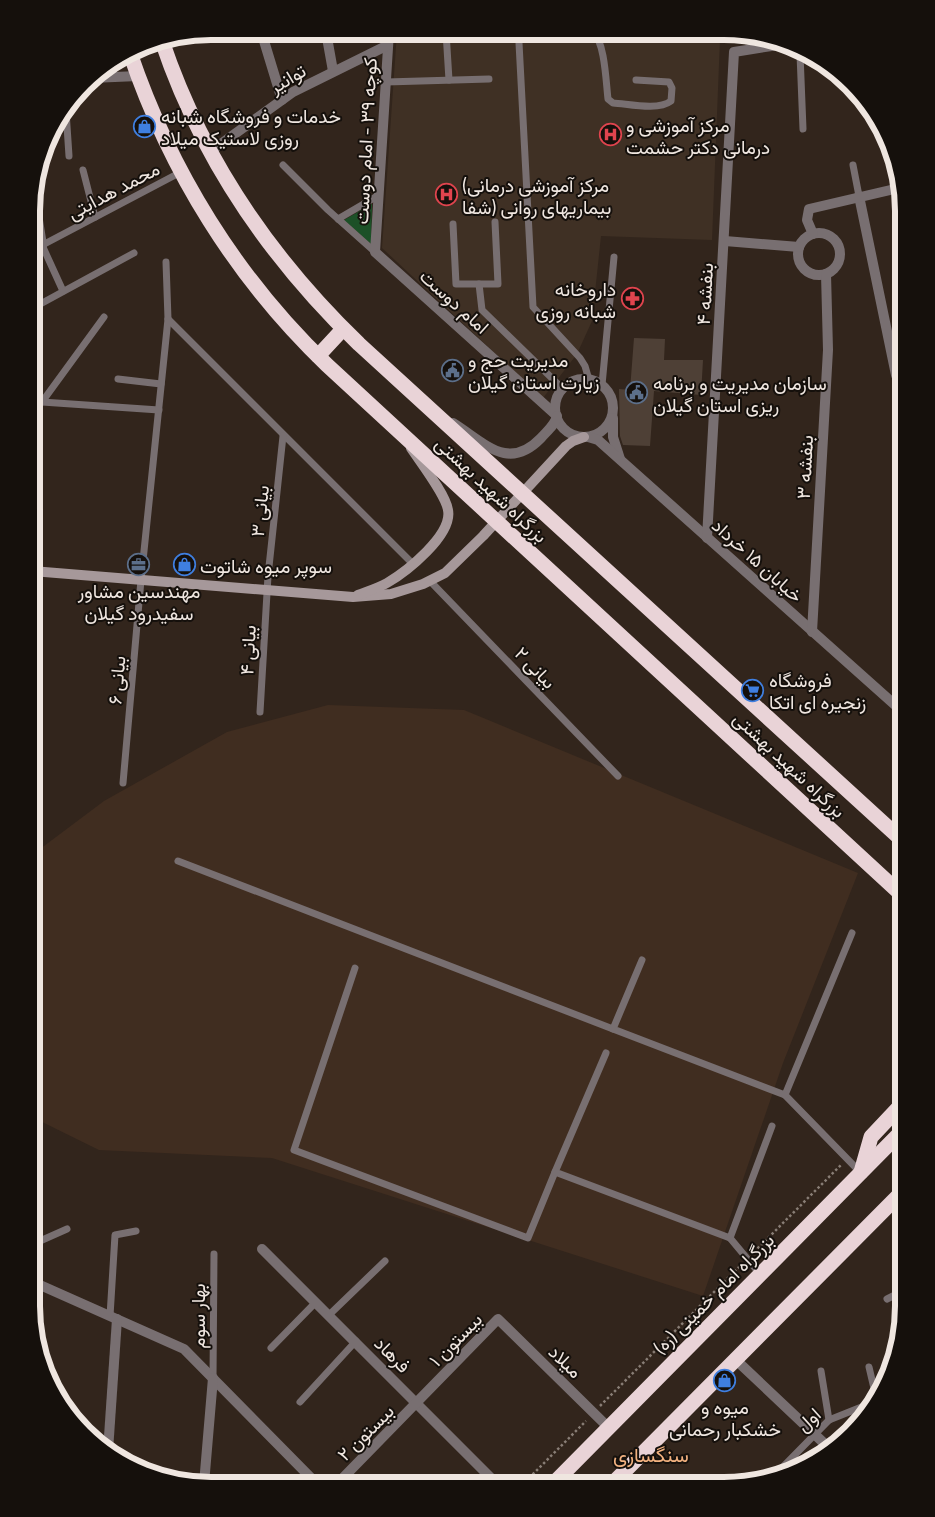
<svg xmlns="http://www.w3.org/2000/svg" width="935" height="1517" font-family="'Titillium Web',Vazirmatn,sans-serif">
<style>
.built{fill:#402d20}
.medical{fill:#3f3024}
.green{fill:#1c5027}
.building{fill:#4e4036}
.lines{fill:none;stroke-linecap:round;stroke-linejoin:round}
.path{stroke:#897e76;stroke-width:2.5;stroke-dasharray:2.5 2.5;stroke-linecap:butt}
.lane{stroke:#786f71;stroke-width:7}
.street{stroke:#786f71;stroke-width:10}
.secondary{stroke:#a6989a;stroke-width:10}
.highway{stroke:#e9d3d7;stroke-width:15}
.labels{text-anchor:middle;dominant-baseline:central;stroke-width:4;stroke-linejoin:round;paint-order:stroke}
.street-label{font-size:19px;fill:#efe6e0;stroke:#15100c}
.poi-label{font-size:19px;fill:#efe6e0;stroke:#15100c;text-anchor:start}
.neighbourhood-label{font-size:20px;fill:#f3b280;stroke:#15100c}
.rim{fill:none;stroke:#efe6e0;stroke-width:6}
</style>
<rect width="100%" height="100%" fill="#32251c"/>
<polygon class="built" points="328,705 464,710 858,873 783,1063 703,1296 272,1158 99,1150 32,1117 32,855 104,801 227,732"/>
<polygon class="medical" points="397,32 603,32 603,35 720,39 712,240 601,236 592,321 577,354 543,398 382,248"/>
<polygon class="green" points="372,204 371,244 344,220"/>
<polygon class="building" points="634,338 665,339 664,360 703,360 701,395 654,391 650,446 623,445 620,436 619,389 630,390"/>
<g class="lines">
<g class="path">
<polyline points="754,1252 842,1164"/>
<polyline points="600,1406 741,1265"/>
<polyline points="522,1485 586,1421"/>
</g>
<g class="lane">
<polyline points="446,32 449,80"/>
<polyline points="521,32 519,43 533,307 580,358 585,366 589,380"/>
<path d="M593,32C605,42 606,83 608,99L613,103C629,104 658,111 671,101L672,88L669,82L636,80"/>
<polyline points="800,54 803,129"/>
<polyline points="386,82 489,79"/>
<polyline points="66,111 69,156"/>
<polyline points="283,165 328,210 375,252"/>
<polyline points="853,165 859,196"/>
<polyline points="83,170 95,217"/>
<polyline points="338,219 379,195"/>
<polyline points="453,224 456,284 479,284 482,310 563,389"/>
<polyline points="42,245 63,291"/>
<polyline points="33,250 181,172"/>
<polyline points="479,284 498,284 495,222"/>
<polyline points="33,308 134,253"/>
<polyline points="168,319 412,563"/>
<polyline points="118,379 161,384"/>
<polyline points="602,385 614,257"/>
<polyline points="42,402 159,410"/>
<polyline points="32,404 42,402 104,317"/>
<polyline points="430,581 618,776"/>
<polyline points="260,712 268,576 283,436"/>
<polyline points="123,783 141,580 168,319 166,262"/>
<polyline points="178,861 613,1029"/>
<polyline points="852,933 785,1095 861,1173"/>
<polyline points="642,960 613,1029 785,1095"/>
<polyline points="355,968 294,1150 528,1238 555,1172"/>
<polyline points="606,1053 555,1172 730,1238"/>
<polyline points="31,1245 67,1229"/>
<polyline points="760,1274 730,1238 772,1126"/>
<polyline points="887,1299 903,1291"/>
<polyline points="329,1315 385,1261"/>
<polyline points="110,1316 115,1235 136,1231"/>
<polyline points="271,1348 316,1302"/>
<polyline points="869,1367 876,1397"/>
<polyline points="821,1371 829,1420"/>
<polyline points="213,1378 214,1254"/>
<polyline points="300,1402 356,1341"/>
<polyline points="774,1476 829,1420 874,1402"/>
</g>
<g class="street">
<polyline points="261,31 282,100"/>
<polyline points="326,32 333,71"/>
<polyline points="389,32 375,252 556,415"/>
<polyline points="91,78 138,76"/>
<polyline points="211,151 293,92 388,45"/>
<polyline points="35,181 36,208 42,245"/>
<polyline points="859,196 896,375 904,375"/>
<circle cx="819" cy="254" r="21"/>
<polyline points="813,234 807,220 809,209 899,188"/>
<polyline points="725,241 799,247"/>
<circle cx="584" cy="408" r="29"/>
<polyline points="613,418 613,437 620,459"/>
<path d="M453,423C485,443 508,472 541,438C547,431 555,425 557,416"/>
<polyline points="588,437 598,440 904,713"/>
<polyline points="707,538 734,52 778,45"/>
<polyline points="812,632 828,350 826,274"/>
<polyline points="262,1249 498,1485"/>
<polyline points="31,1281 184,1349 318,1485"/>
<polyline points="736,1360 827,1446"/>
<polyline points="108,1451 117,1319"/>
<polyline points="204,1484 213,1378"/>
<polyline points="336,1485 498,1319 609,1428"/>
</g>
<g class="secondary">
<polyline points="32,571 353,597 391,594 423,584 445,573 483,536 566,446 573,441 584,437"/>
<path d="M358,595C368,591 378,588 387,583C406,572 453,535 448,510C446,495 421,463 411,448"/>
</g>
<g class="highway">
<path d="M162,41C201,157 271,259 359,344L904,842"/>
<path d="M130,53C170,171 237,279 327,365L903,896"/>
<polyline points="318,356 343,329"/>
<polyline points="861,1172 871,1137 903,1103"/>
<polyline points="552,1485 903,1130"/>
<polyline points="611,1485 903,1191"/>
</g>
</g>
<defs>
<symbol id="shop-ring" viewBox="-11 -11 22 22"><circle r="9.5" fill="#15100c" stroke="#3f7fe0" stroke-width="1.5"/><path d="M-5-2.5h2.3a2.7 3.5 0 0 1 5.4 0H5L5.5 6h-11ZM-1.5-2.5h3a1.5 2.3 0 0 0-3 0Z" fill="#3f7fe0"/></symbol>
<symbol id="hospital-ring" viewBox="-11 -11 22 22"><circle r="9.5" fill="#15100c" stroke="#e0444e" stroke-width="1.5"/><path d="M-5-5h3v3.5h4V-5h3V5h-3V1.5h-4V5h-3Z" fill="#e0444e"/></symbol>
<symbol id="pharmacy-ring" viewBox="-11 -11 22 22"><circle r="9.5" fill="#15100c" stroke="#e0444e" stroke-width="1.5"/><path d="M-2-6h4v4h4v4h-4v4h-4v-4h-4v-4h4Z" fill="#e0444e"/></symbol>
<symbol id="civic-ring" viewBox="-11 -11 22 22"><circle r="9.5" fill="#15100c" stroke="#5c6f8a" stroke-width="1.5"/><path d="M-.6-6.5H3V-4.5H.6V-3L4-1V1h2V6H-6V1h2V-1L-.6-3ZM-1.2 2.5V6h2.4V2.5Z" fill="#5c6f8a"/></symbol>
<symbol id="office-ring" viewBox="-11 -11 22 22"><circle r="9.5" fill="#15100c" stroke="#5c6f8a" stroke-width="1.5"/><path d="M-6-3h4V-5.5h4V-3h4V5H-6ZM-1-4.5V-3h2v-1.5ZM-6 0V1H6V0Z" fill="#5c6f8a"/></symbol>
<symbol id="supermarket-ring" viewBox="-11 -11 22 22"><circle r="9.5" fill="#15100c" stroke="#3f7fe0" stroke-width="1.5"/><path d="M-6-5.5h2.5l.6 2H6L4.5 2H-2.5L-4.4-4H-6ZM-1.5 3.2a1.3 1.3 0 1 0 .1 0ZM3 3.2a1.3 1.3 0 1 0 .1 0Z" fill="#3f7fe0"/></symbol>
</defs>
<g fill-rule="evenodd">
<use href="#shop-ring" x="132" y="114" width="25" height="25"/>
<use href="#hospital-ring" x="598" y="122" width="25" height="25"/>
<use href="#hospital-ring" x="434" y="182" width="25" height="25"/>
<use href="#pharmacy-ring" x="620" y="286" width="25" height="25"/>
<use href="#civic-ring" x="440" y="358" width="25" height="25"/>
<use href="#civic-ring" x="624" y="380" width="25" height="25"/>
<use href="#office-ring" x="126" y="552" width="25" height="25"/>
<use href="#shop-ring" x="172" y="552" width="25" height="25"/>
<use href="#supermarket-ring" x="740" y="678" width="25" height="25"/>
<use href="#shop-ring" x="712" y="1368" width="25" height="25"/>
</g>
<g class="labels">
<g class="street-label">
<text transform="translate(287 78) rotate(-31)">توانیر</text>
<text transform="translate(365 141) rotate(-87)">کوچه ۳۹ - امام دوست</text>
<text transform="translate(113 190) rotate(-28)">محمد هدایتی</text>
<text transform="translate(704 294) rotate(-87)">بنفشه ۴</text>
<text transform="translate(455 301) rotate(42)">امام دوست</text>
<text transform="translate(804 467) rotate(-87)">بنفشه ۳</text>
<text transform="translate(492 489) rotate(43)">بزرگراه شهید بهشتی</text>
<text transform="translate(259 511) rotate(-84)">بیانی ۳</text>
<text transform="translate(758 560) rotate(42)">خیابان ۱۵ خرداد</text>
<text transform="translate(247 650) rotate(-87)">بیانی ۴</text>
<text transform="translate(536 667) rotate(46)">بیانی ۲</text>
<text transform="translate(116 680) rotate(-85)">بیانی ۶</text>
<text transform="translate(790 764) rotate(43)">بزرگراه شهید بهشتی</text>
<text transform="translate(713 1293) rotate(-45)">بزرگراه امام خمینی (ره)</text>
<text transform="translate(197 1316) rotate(-90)">بهار سوم</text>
<text transform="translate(455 1339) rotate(-46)">بیستون ۱</text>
<text transform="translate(393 1354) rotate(45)">فرهاد</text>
<text transform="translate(566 1361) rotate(44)">میلاد</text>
<text transform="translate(808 1419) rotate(-42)">اول</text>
<text transform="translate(365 1432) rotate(-45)">بیستون ۲</text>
</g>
<g class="poi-label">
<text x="161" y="115">خدمات و فروشگاه شبانه<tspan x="161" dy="22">روزی لاستیک میلاد</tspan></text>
<text x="626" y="124">مرکز آموزشی و<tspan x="626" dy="22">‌درمانی دکتر حشمت</tspan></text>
<text x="462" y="184">(مرکز آموزشی درمانی<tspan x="462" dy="22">بیماریهای روانی (شفا</tspan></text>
<text x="616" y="288" text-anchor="end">داروخانه<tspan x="616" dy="22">شبانه روزی</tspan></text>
<text x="468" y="359">مدیریت حج و<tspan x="468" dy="22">زیارت استان گیلان</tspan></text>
<text x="653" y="382">سازمان مدیریت و برنامه<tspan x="653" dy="22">ریزی استان گیلان</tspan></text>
<text x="200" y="565">سوپر میوه شاتوت</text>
<text x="139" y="590" text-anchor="middle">مهندسین مشاور<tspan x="139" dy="22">سفیدرود گیلان</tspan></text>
<text x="769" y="679">فروشگاه<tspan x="769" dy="22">زنجیره ای اتکا</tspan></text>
<text x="725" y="1406" text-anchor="middle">میوه و<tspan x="725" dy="22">خشکبار رحمانی</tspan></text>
</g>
<g class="neighbourhood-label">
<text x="651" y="1454">سنگسازی</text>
</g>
</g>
<path d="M0 0H935V1517H0ZM211 40H724A171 171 0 0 1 895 211V1306A171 171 0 0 1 724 1477H211A171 171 0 0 1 40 1306V211A171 171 0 0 1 211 40Z" fill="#15100c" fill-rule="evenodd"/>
<path class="rim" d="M211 40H724A171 171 0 0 1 895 211V1306A171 171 0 0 1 724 1477H211A171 171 0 0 1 40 1306V211A171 171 0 0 1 211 40Z"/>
</svg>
